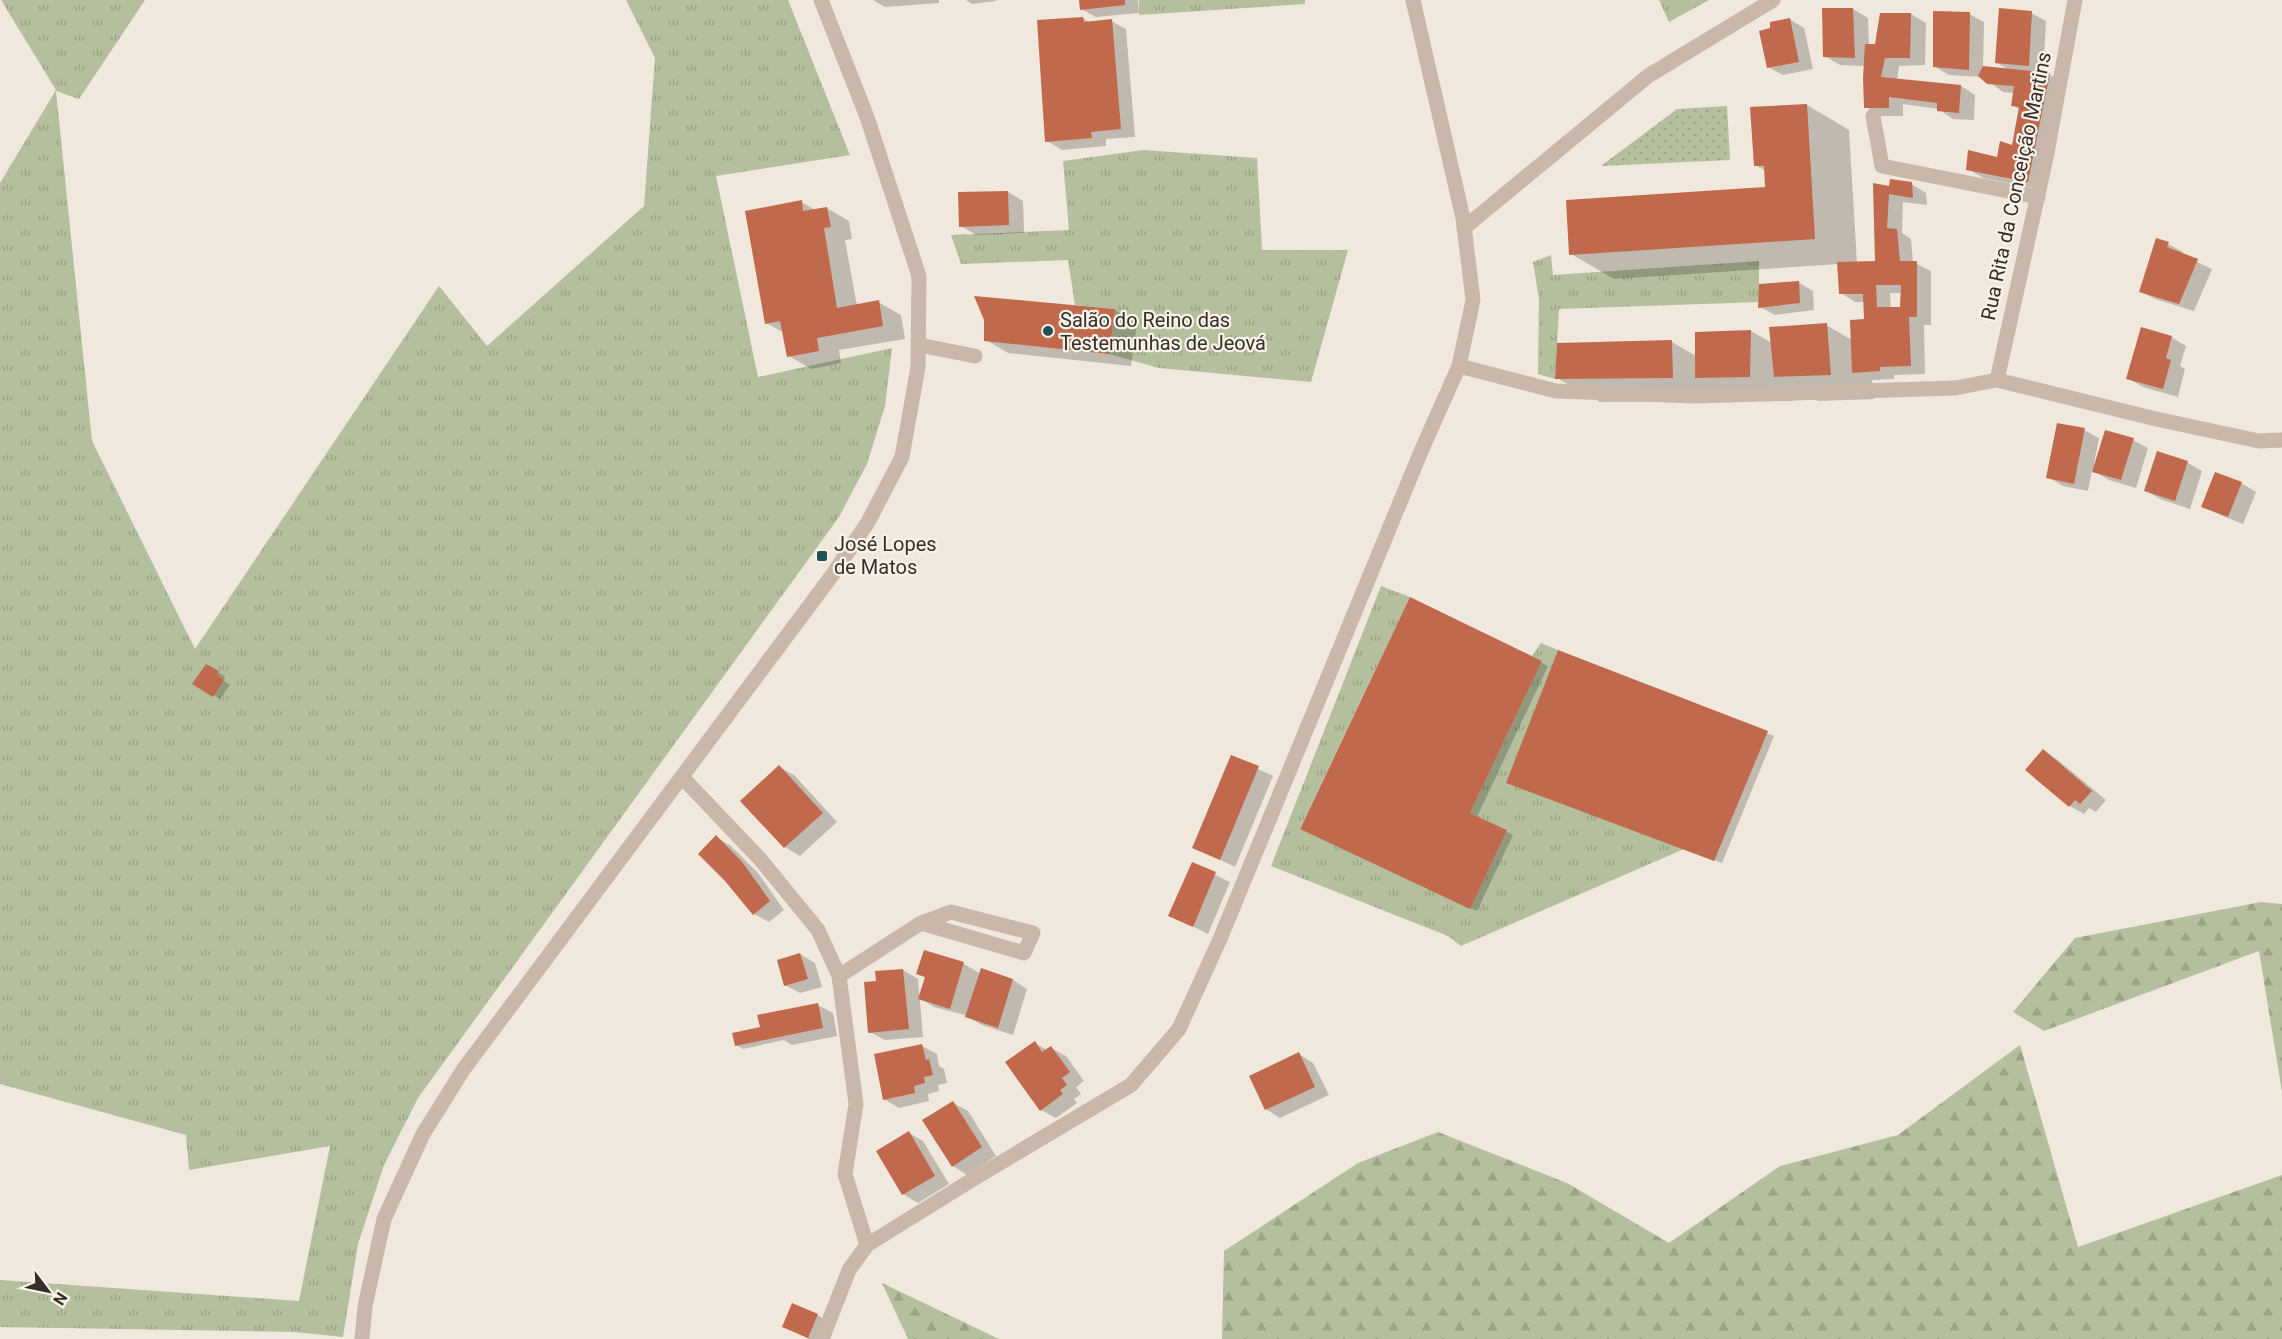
<svg xmlns="http://www.w3.org/2000/svg" width="2282" height="1339" font-family="Roboto,sans-serif">
<style>
.grass{fill:url(#grass-tufts)}
.forest{fill:url(#forest-firs)}
.park{fill:url(#park-dots)}
.shadow{fill:#0003;fill-rule:evenodd}
.building{fill:#c0694c;fill-rule:evenodd}
.lines{fill:none;stroke-linecap:round;stroke-linejoin:round}
.minor{stroke:#c9b8a9;stroke-width:15}
.poi-dot{fill:#205256;stroke:#f9f2e9;stroke-width:2}
.labels{text-anchor:middle;dominant-baseline:central;stroke-width:4.5;stroke-linejoin:round;paint-order:stroke}
.street-label{font-size:20px;fill:#362d29;stroke:#f9f2e9}
.poi-label{font-size:20px;fill:#362d29;stroke:#f9f2e9;text-anchor:start}
</style>
<defs>
<pattern id="grass-tufts" width="24" height="20" patternUnits="userSpaceOnUse" patternTransform="scale(1.5)"><rect width="24" height="20" fill="#b4bf9d"/><path d="M3 7l-1-3M5 7V3M7 7l1-3M15 17l-1-3M17 17v-4M19 17l1-3" fill="none" stroke="#9ba487"/></pattern>
<pattern id="forest-firs" width="22" height="20" patternUnits="userSpaceOnUse" patternTransform="scale(1.5)"><rect width="22" height="20" fill="#b4bf9d"/><path d="M5 1l3.5 6h-7zM16 11l3.5 6h-7z" fill="#9ba487"/></pattern>
<pattern id="park-dots" width="8" height="8" patternUnits="userSpaceOnUse" patternTransform="scale(1.5)"><rect width="8" height="8" fill="#b4bf9d"/><path d="M2 2h.1M6 6h.1" fill="none" stroke="#9ba487" stroke-width="1.8" stroke-linecap="round"/></pattern>
</defs>
<rect width="100%" height="100%" fill="#f1e8dd"/>
<g class="grass">
<polygon points="1,0 145,0 79,99 56,91 92,441 195,649 439,286 487,346 644,206 655,58 626,0 788,0 850,155 716,176 758,377 892,348 885,406 867,464 839,517 418,1098 384,1165 358,1244 343,1337 294,1332 0,1327 0,1280 299,1301 330,1146 189,1170 186,1135 0,1084 0,183 56,90"/>
<polygon points="1139,0 1305,0 1305,4 1139,15"/>
<polygon points="1659,0 1709,0 1669,22"/>
<polygon points="1143,150 1257,158 1262,250 1348,250 1311,382 1159,368 1109,354 1115,309 1075,305 1068,260 961,264 951,235 1069,230 1063,161"/>
<polygon points="1551,255 1553,275 1759,261 1759,302 1559,309 1555,379 1538,374 1539,299 1533,262"/>
<polygon points="1381,586 1410,597 1300,828 1470,908 1507,830 1470,813 1542,661 1532,656 1541,643 1558,650 1507,783 1684,849 1461,946 1448,936 1271,866"/>
</g>
<g class="forest">
<polygon points="2261,902 2282,904 2282,1092 2259,951 2044,1031 2013,1012 2075,938"/>
<polygon points="2020,1045 2078,1247 2282,1175 2282,1339 1222,1339 1224,1251 1358,1163 1438,1132 1567,1183 1669,1243 1780,1166 1898,1135"/>
<polygon points="882,1283 999,1339 908,1339"/>
</g>
<polygon class="park" points="1727,106 1730,160 1601,166 1677,109"/>
<g class="shadow">
<polygon points="873,0 939,0 939,3 885,7"/>
<polygon points="966,0 996,0 996,1 972,4"/>
<polygon points="1080,0 1138,0 1139,13 1096,17 1081,9"/>
<polygon points="1853,9 1868,18 1869,45 1876,45 1911,14 1926,23 1925,65 1899,66 1897,80 1961,86 1975,95 1974,120 1953,119 1938,109 1903,104 1903,116 1881,116 1866,107 1865,66 1840,65 1825,56"/>
<polygon points="2031,13 2046,21 2043,74 2050,75 2065,83 2043,190 1983,178 1968,169 1998,159 2013,147 2020,110 2013,105 2014,93 2003,92 1982,77 1949,75 1934,66 1969,14 1984,22 1983,68 2011,71 1997,63"/>
<polygon points="1083,18 1090,23 1111,21 1126,29 1135,137 1106,139 1106,146 1062,150 1047,141"/>
<polygon points="1789,19 1804,28 1813,69 1783,75 1768,67"/>
<path d="M1807,105L1849,130L1857,263L1877,262L1874,185L1891,188L1911,184L1926,193L1927,205L1903,202L1902,233L1911,239L1913,262L1931,271V325H1924L1925,374L1894,375V379L1872,380L1874,399L1818,401L1793,387V401L1600,402L1557,378L1672,342L1696,356L1697,334L1751,331L1772,343L1826,325L1852,340L1866,320L1865,302H1855L1841,293L1839,264L1614,279L1571,254L1766,188V171L1755,165ZM1890,293H1902V308L1891,309Z"/>
<polygon points="1008,192 1023,201 1024,233 976,235 961,226"/>
<polygon points="801,202 816,210 827,208 849,221 852,239 845,240 857,306 878,302 901,315 905,339 839,350 841,363 811,369 789,356 784,331 781,331 766,323"/>
<polygon points="2168,244 2183,252 2182,255 2212,269 2194,311 2155,299 2140,291"/>
<polygon points="1798,282 1813,291 1814,310 1775,315 1760,307"/>
<polygon points="1115,310 1137,323 1131,366 1008,353 986,340"/>
<polygon points="2171,337 2186,346 2180,366 2185,369 2178,397 2143,387 2128,378"/>
<polygon points="2084,430 2099,438 2094,464 2096,465 2133,440 2148,448 2136,488 2109,480 2092,470 2088,491 2063,486 2048,477"/>
<polygon points="2158,453 2188,463 2202,471 2190,509 2160,499 2145,490"/>
<polygon points="2241,483 2256,492 2243,524 2218,514 2203,506"/>
<polygon points="1410,599 1548,666 1477,817 1513,835 1477,911 1309,832"/>
<polygon points="1559,652 1774,736 1722,863 1508,783"/>
<polygon points="206,666 225,676 224,681 230,685 220,699 195,683"/>
<polygon points="2043,751 2058,760 2106,800 2096,812 2089,808 2084,814 2070,806"/>
<polygon points="1232,757 1273,776 1235,867 1194,847"/>
<polygon points="779,767 794,775 837,822 800,856 785,847 742,801"/>
<polygon points="716,837 731,846 758,873 784,910 769,922 754,914"/>
<polygon points="1192,864 1230,882 1208,934 1170,915"/>
<polygon points="925,951 964,964 981,974 982,970 1013,980 1027,989 1013,1035 982,1025 965,1015 934,1007 920,998 926,978 918,973"/>
<polygon points="800,954 815,963 822,987 800,993 785,985"/>
<polygon points="903,970 918,979 923,1037 885,1040 870,1032 878,982"/>
<polygon points="818,1005 833,1013 837,1036 792,1045 784,1040 743,1049 736,1045"/>
<polygon points="1035,1043 1047,1050 1051,1048 1066,1056 1084,1081 1076,1087 1081,1094 1074,1099 1077,1103 1056,1118 1041,1110"/>
<polygon points="922,1046 937,1054 939,1066 944,1069 947,1083 938,1085 939,1091 928,1094 929,1101 899,1108 884,1099"/>
<polygon points="1299,1054 1313,1063 1329,1095 1280,1118 1266,1109"/>
<polygon points="953,1103 968,1111 996,1156 967,1175 953,1166"/>
<polygon points="909,1133 923,1141 949,1184 918,1203 903,1194"/>
<polygon points="817,1315 832,1323 825,1339 809,1339 783,1326"/>
</g>
<g class="building">
<polygon points="1079,0 1125,0 1125,5 1080,10"/>
<polygon points="1822,8 1853,8 1855,58 1823,57"/>
<polygon points="1999,8 2032,11 2029,66 1995,63"/>
<polygon points="1933,11 1970,12 1969,70 1933,67"/>
<polygon points="1880,13 1911,13 1910,58 1885,58 1881,77 1961,85 1959,113 1937,111 1937,103 1889,97 1889,108 1864,108 1863,78 1865,44 1875,44"/>
<polygon points="1083,17 1084,22 1112,19 1121,129 1091,132 1092,138 1045,142 1037,20"/>
<polygon points="1790,18 1799,62 1767,68 1759,31 1770,28 1770,22"/>
<polygon points="1983,66 2050,73 2028,182 1966,170 1968,150 1997,157 2000,141 2012,145 2019,107 2011,106 2014,86 1987,84 1978,76"/>
<polygon points="1807,104 1815,239 1569,255 1566,200 1765,187 1764,166 1754,166 1750,107"/>
<path d="M1890,179L1912,182L1913,198L1889,194L1887,228L1897,229L1900,261H1917V317H1909L1911,366L1880,367V371L1852,373L1850,320L1864,319L1863,294H1839L1837,262L1875,261L1873,183L1889,186ZM1876,285H1901L1900,307H1877Z"/>
<polygon points="1008,191 1009,225 959,227 958,192"/>
<polygon points="802,200 803,211 827,207 831,227 824,228 837,308 879,300 883,326 817,338 819,351 787,357 780,321 765,324 745,211"/>
<polygon points="2156,238 2169,242 2167,247 2198,259 2179,304 2139,292"/>
<polygon points="1799,281 1800,303 1758,308 1759,284"/>
<polygon points="974,296 1115,309 1109,354 984,341 984,320"/>
<polygon points="1827,323 1831,375 1774,377 1769,327"/>
<polygon points="2141,327 2172,336 2166,358 2171,360 2163,389 2126,379"/>
<polygon points="1751,330 1750,377 1695,378 1695,332"/>
<polygon points="1672,340 1673,378 1555,379 1557,343"/>
<polygon points="2057,423 2085,428 2074,484 2046,478"/>
<polygon points="2105,430 2134,438 2121,480 2092,472"/>
<polygon points="2157,451 2188,461 2175,501 2144,491"/>
<polygon points="2215,472 2242,482 2228,517 2201,507"/>
<polygon points="1410,597 1542,661 1470,813 1507,830 1470,909 1300,829"/>
<polygon points="1558,650 1768,731 1714,861 1506,783"/>
<polygon points="206,664 219,671 217,675 224,680 213,697 192,684"/>
<polygon points="2043,749 2092,791 2080,804 2075,800 2069,807 2025,770"/>
<polygon points="1231,755 1259,766 1220,860 1192,848"/>
<polygon points="779,765 823,813 784,848 740,801"/>
<polygon points="716,835 743,863 770,901 753,915 725,881 698,854"/>
<polygon points="1192,862 1216,872 1193,927 1168,916"/>
<polygon points="924,950 964,962 950,1009 918,999 925,977 916,974"/>
<polygon points="800,953 808,979 784,986 777,960"/>
<polygon points="981,968 1013,979 998,1028 965,1017"/>
<polygon points="903,969 909,1029 868,1033 864,982 876,981 875,971"/>
<polygon points="818,1003 823,1028 735,1046 732,1033 760,1027 757,1015"/>
<polygon points="1035,1041 1042,1052 1051,1046 1070,1072 1062,1078 1067,1085 1060,1090 1063,1094 1040,1111 1005,1062"/>
<polygon points="922,1044 926,1060 929,1059 933,1075 924,1077 925,1083 914,1086 915,1093 883,1100 874,1054"/>
<polygon points="1299,1052 1315,1087 1265,1110 1249,1076"/>
<polygon points="953,1101 982,1147 952,1167 922,1120"/>
<polygon points="909,1131 935,1176 902,1195 876,1151"/>
<polygon points="792,1303 818,1314 808,1338 782,1327"/>
</g>
<g class="lines">
<g class="minor">
<polyline points="1873,116 1882,166 2038,197"/>
<polyline points="1464,228 1648,76 1773,0"/>
<polyline points="919,345 975,356"/>
<polyline points="1459,366 1556,391 1695,396 1955,388 1997,380 2156,419 2259,441 2282,440"/>
<polyline points="1997,380 2046,158 2075,0"/>
<polyline points="682,777 760,859 818,930 839,976 856,1104 845,1174 867,1245"/>
<polyline points="839,976 921,923 1024,953 1033,933 951,912 921,923"/>
<polyline points="362,1339 365,1306 384,1219 423,1134 463,1070 833,574 868,522 902,457 918,367 919,276 867,117 821,0"/>
<polyline points="822,1339 849,1270 867,1245 975,1178 1131,1085 1179,1029 1220,939 1422,449 1459,366 1473,300 1463,218 1413,0"/>
</g>
</g>
<g class="poi-dot">
<circle cx="1048" cy="331" r="6"/>
<rect x="816" y="550" width="12" height="12" rx="3"/>
</g>
<g class="labels">
<g class="street-label">
<text transform="translate(2016 186) rotate(-78)">Rua Rita da Conceição Martins</text>
</g>
<g class="poi-label">
<text x="1060" y="320">Salão do Reino das<tspan x="1060" dy="23">Testemunhas de Jeová</tspan></text>
<text x="834" y="544">José Lopes<tspan x="834" dy="23">de Matos</tspan></text>
</g>
</g>
<g transform="translate(48 1291) rotate(122)" stroke="#f9f2e9" stroke-width="4.5" paint-order="stroke">
<path d="M0-4.5L10 22L0 15L-10 22Z" fill="#362d29"/>
<text y="-9" font-size="16" font-weight="bold" text-anchor="middle" fill="#362d29">N</text>
</g>
</svg>
